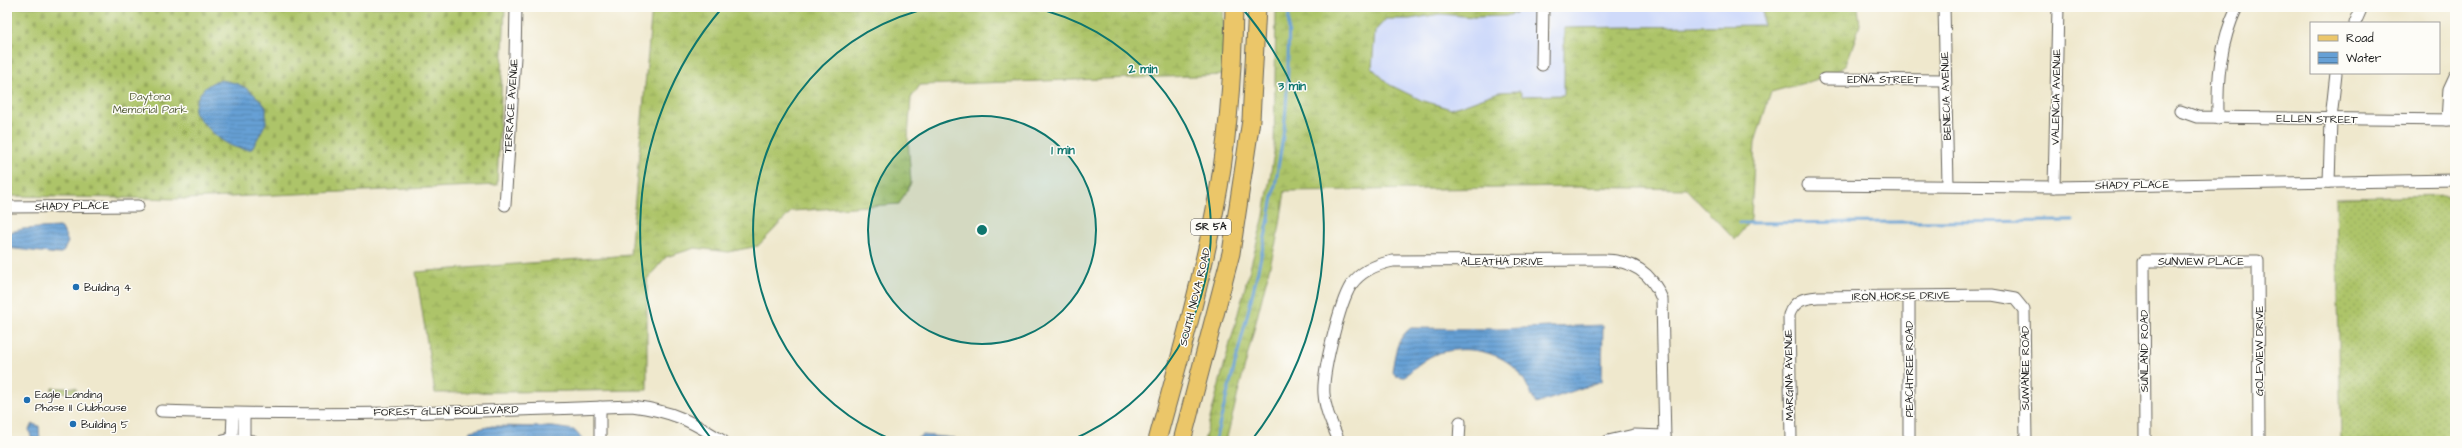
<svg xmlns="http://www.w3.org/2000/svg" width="2462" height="448" font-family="'Architects Daughter',sans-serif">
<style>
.built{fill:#cfdafa}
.grass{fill:url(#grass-dots);stroke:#647042}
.wetland{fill:url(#wetland-marsh);stroke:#647042}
.cemetery{fill:url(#cemetery-stones);stroke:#647042}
.pitch{fill:#adc469;stroke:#647042}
.water{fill:url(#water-rules);stroke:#415e78}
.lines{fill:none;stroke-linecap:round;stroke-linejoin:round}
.stream{stroke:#66a0d5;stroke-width:3}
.minor-casing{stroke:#66635a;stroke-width:13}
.primary-casing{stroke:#66635a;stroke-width:19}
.minor{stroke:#fff;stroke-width:11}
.primary{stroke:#ebc669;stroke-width:17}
.ring{fill:none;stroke:#0f766e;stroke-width:2}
.poi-dot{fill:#1f6fb2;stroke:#fdfcf7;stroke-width:1.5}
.labels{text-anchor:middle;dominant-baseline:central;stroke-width:3;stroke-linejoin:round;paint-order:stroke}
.shield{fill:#fdfcf7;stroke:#605f5e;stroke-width:1}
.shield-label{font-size:10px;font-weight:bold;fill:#1c1c1c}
.street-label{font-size:11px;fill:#1c1c1c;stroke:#fdfcf7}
.park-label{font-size:11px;fill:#565f3b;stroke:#fdfcf7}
.poi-label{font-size:11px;fill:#1c1c1c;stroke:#fdfcf7;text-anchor:start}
.centre{fill:#0f766e;stroke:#fdfcf7;stroke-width:2}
.ring-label{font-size:12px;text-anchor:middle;font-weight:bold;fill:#0f766e;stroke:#fdfcf7;stroke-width:3;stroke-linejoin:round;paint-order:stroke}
</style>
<defs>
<pattern id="grass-dots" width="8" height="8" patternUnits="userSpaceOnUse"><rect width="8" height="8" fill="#adc469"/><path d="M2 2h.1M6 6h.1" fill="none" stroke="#94a85a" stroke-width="1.8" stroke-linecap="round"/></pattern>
<pattern id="wetland-marsh" width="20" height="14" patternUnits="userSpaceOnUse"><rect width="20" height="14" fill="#adc469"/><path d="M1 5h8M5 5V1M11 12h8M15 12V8" fill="none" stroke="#94a85a"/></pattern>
<pattern id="cemetery-stones" width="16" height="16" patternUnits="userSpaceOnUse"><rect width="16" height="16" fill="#adc469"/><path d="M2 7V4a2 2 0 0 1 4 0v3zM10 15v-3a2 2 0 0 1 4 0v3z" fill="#94a85a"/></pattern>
<pattern id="water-rules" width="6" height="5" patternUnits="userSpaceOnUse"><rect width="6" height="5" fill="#66a0d5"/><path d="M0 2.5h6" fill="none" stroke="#5382ac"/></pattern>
</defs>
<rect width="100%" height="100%" fill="#fdfcf7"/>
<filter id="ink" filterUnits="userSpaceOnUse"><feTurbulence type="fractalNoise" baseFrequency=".025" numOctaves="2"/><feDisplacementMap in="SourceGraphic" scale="8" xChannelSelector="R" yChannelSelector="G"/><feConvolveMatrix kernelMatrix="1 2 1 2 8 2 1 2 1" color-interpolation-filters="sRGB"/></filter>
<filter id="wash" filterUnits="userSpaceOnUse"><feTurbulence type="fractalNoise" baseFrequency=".012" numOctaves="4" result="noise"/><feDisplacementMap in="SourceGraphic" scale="16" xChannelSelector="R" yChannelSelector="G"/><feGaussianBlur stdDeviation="0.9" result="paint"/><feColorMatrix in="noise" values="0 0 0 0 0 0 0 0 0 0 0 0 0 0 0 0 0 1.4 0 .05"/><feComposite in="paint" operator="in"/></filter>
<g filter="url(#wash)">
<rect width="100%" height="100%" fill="#efe8cd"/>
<polygon class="built" points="1516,7 1537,7 1537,71 1547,70 1547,7 1763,7 1763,25 1564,28 1564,95 1522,96 1520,91 1499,92 1451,109 1421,100 1390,85 1372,68 1375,31 1386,19 1410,19 1440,14 1474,17 1506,16 1516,13"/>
<polygon class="grass" points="2455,196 2455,441 2341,441 2336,198"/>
<g class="wetland">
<polygon points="652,7 1223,7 1226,75 920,85 911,98 908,137 911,183 899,204 792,211 758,246 728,252 695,248 666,257 647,279 647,390 435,393 416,272 630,255"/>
<polygon points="1276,7 1516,7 1516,13 1506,16 1474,17 1440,14 1410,19 1386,19 1375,31 1372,68 1390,85 1421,100 1451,109 1499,92 1520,91 1522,96 1564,95 1564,28 1763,25 1763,7 1858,7 1860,25 1846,65 1833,74 1819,74 1819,79 1771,92 1755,142 1751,219 1735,240 1686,189 1581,187 1285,191 1279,230 1226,441 1204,441 1264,216 1274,152"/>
</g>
<polygon class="cemetery" points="7,7 505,7 497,185 185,199 7,196"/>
<polygon class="pitch" points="52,388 76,388 76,392 52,393"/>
<g class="water">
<path d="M219,80C241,82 252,90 266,107V123L252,149C227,152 210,130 194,113C195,97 203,85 219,80Z"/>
<polygon points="59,227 63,230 68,242 63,252 58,254 7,248 7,233 23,229"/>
<path d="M1603,325L1602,381L1536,404C1531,395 1527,383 1520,374C1503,351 1466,345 1439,353C1426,357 1414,368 1404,377L1396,376L1392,371C1395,355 1396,338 1411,328L1498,329Z"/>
<polygon points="33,424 39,426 40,441 32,441 29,429"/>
<polygon points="492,426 553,427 574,430 584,441 466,441 470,431"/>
<polygon points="923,435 955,438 957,441 912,441"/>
</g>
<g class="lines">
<g class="stream">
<polyline points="1739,223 2073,221"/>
<path d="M1215,441C1242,338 1270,234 1284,128C1289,89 1288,47 1289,7"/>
</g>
</g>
</g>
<g filter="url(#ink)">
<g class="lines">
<defs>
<g id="minor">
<polyline points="1944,7 1948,185"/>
<polyline points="2355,23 2362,7"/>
<polyline points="1542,65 1543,7"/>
<polyline points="1824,79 1945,80"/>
<polyline points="2180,111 2197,117 2455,120"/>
<path d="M2218,118C2217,79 2220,43 2237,7"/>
<polyline points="2447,120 2449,89 2455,76"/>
<polyline points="2329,182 2331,119 2336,73"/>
<polyline points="1808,185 2054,187 2455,180"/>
<polyline points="2054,187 2058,7"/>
<polyline points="505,205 515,57 516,7"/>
<polyline points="7,207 138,206"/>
<path d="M161,411C317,417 475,412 632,406C672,411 689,420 723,441"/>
<polyline points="232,439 233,414"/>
<polyline points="244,439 244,414"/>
<polyline points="223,441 232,439 253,441"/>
<polyline points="600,441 600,407"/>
<path d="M1339,441C1333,426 1325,411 1324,394C1322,373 1340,302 1351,285C1361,271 1378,264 1393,261L1604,260C1633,260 1652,273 1662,299L1665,441"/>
<polyline points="1459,441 1460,422"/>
<polyline points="1608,441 1634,435 1665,436"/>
<path d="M1791,441L1789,315C1794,301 1803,298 1818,297L1992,295L2015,299L2024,310L2026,441"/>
<polyline points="1909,441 1909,297"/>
<polyline points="2145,441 2144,261 2258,261 2259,441"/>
</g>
<g id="primary">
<path d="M1157,441C1178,364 1200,287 1215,209C1228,143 1233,74 1234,7"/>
<polyline points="1182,441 1231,253 1251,120 1257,7"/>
</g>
</defs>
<use href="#minor" class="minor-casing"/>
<use href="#primary" class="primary-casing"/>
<use href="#minor" class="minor"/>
<use href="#primary" class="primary"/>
</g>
</g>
<circle cx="982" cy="230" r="114" fill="#0f766e" fill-opacity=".12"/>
<g class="ring">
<circle cx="982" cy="230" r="114"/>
<path d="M895 441A228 228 0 0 1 933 7M1031 7A228 228 0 0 1 1069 441"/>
<path d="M713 441A342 342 0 0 1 722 8M1242 8A342 342 0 0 1 1251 441"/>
</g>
<g class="poi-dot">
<circle cx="76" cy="287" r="4"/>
<circle cx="27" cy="400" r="4"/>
<circle cx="73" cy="424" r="4"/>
</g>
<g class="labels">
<rect class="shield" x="1191" y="219" width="40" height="16" rx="3"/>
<g class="shield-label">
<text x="1211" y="227">SR 5A</text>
</g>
<g class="street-label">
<text x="1884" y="79">EDNA STREET</text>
<text transform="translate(1946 96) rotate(-92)">BENECIA AVENUE</text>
<text transform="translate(2056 97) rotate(-89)">VALENCIA AVENUE</text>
<text transform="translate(511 106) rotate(-86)">TERRACE AVENUE</text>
<text transform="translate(2317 119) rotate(1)">ELLEN STREET</text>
<text transform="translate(2132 185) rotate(-1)">SHADY PLACE</text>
<text transform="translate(72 206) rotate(-1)">SHADY PLACE</text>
<text x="1502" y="261">ALEATHA DRIVE</text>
<text x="2201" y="261">SUNVIEW PLACE</text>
<text transform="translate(1901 296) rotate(-1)">IRON HORSE DRIVE</text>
<text transform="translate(1195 297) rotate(-76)">SOUTH NOVA ROAD</text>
<text transform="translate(2144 351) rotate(-90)">SUNLAND ROAD</text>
<text transform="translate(2259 351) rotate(-90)">GOLFVIEW DRIVE</text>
<text transform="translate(2025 368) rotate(-90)">SUWANEE ROAD</text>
<text transform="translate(1909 369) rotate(-90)">PEACHTREE ROAD</text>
<text transform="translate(1789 375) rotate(-91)">MARGINA AVENUE</text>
<text transform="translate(446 411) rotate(-1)">FOREST GLEN BOULEVARD</text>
</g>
<g class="park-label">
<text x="150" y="96">Daytona<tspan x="150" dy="13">Memorial Park</tspan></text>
</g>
<g class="poi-label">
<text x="84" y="287">Building 4</text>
<text x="35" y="394">Eagle Landing<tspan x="35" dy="13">Phase II Clubhouse</tspan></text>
<text x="81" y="424">Building 5</text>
</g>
</g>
<circle cx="982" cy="230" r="6" class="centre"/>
<g class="ring-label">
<text x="1143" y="73">2 min</text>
<text x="1292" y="90">3 min</text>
<text x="1063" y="154">1 min</text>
</g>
<rect width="2462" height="448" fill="none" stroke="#fdfcf7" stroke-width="24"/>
<rect x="2310" y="22" width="130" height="52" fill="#fdfcf7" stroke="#a3a29f"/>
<rect x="2318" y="35" width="20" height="6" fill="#ebc669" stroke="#a3a29f"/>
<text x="2346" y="42" font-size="12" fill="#1c1c1c">Road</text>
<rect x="2318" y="52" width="20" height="12" fill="url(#water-rules)" stroke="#a3a29f"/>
<text x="2346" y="62" font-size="12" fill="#1c1c1c">Water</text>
</svg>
